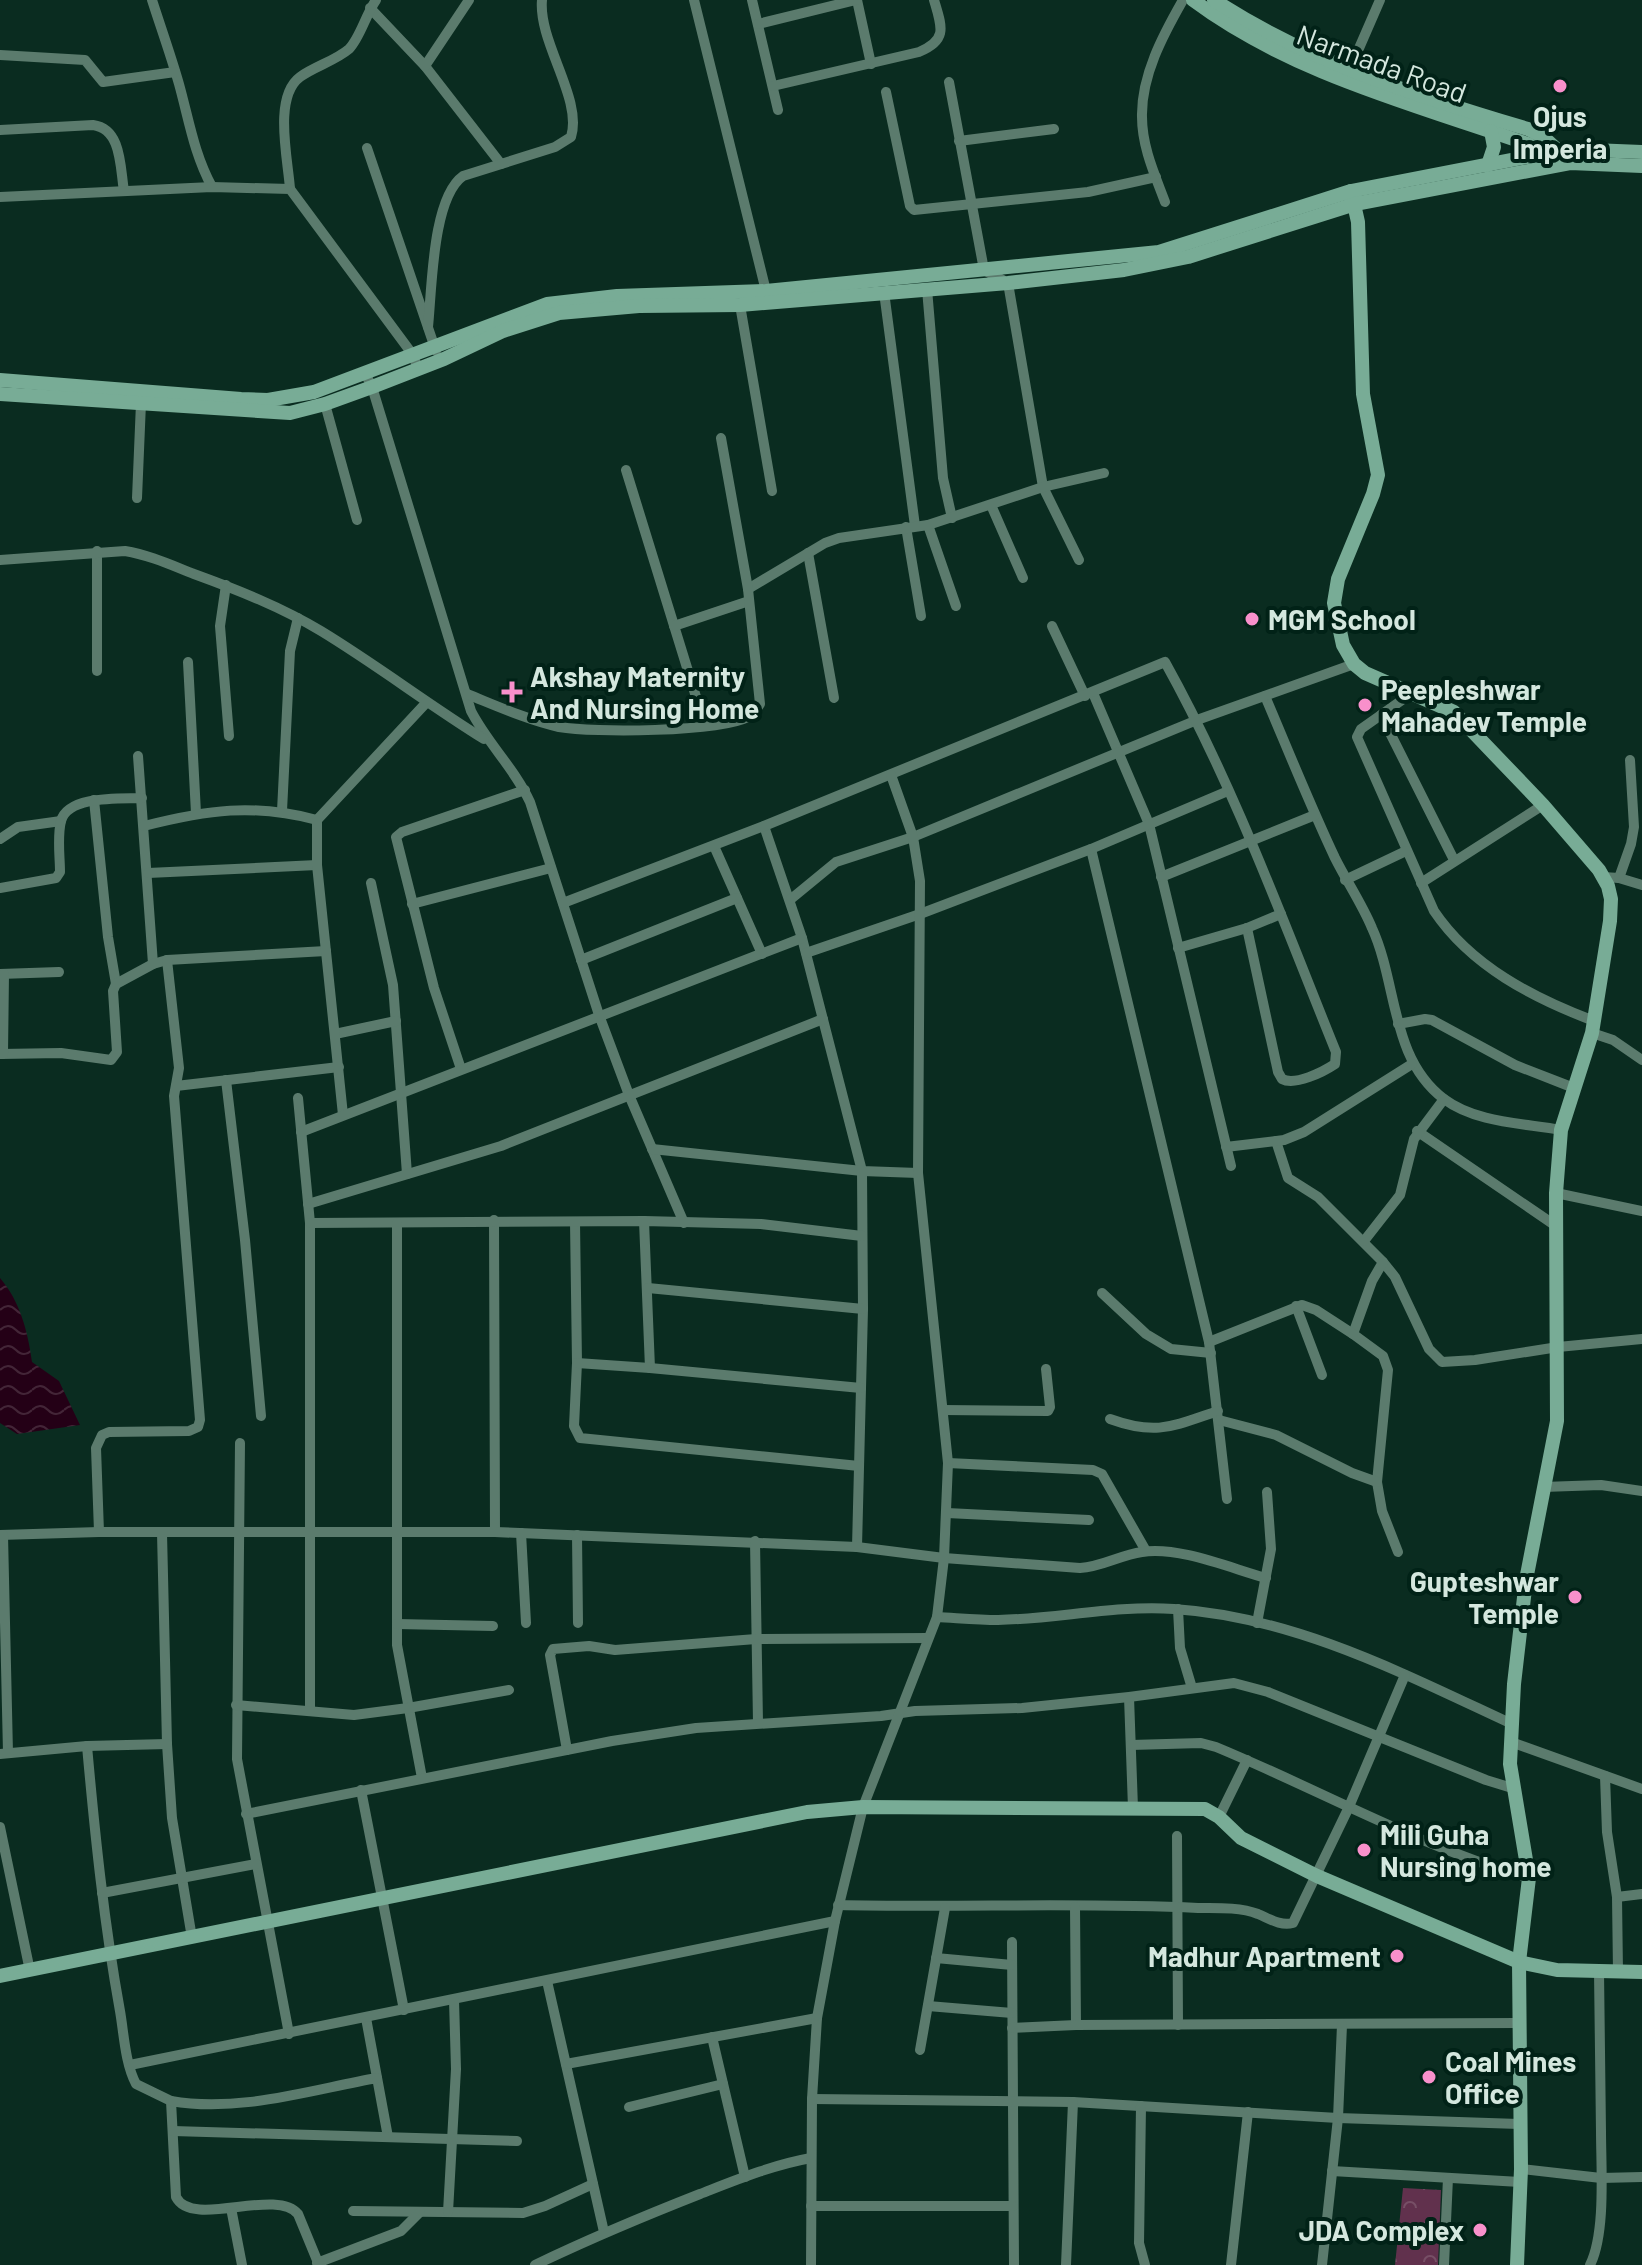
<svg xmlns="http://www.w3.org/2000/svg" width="1642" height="2265" font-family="Barlow,sans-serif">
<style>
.park{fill:url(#park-crowns)}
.water{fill:url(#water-waves)}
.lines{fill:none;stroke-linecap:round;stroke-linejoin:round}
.street{stroke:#5b7b6d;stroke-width:10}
.secondary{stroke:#78ac96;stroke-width:14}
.poi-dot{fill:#f890cb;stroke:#012217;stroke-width:3}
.labels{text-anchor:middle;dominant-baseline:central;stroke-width:8;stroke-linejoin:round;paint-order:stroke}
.street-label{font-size:28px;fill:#d4e7de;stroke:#012217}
.poi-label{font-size:28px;font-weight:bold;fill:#d4e7de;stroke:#012217;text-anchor:start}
</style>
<defs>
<pattern id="park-crowns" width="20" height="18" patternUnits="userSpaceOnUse" patternTransform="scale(2)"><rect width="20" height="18" fill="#61314d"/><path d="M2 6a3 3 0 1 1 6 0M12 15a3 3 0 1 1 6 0" fill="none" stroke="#774f66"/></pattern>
<pattern id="water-waves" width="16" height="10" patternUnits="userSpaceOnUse" patternTransform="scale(2)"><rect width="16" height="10" fill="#240016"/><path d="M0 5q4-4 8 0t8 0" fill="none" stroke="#432537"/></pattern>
</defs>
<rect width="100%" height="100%" fill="#0a2c20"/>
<polygon class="park" points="1403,2188 1441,2190 1438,2265 1395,2265"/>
<path class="water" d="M0,1278C20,1301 28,1332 32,1362L59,1381L80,1425L17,1434L0,1423Z"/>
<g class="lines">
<g class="street">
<path d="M152,0C161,28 171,56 179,84C189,120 194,154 212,187"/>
<polyline points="694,0 766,291"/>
<polyline points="752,0 778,110"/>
<polyline points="857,0 871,64"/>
<polyline points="370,8 425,66 501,164"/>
<polyline points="758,24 856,0"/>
<polyline points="0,55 85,60 103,82 175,72"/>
<polyline points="425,66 469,0"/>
<polyline points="1350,69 1380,0"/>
<polyline points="949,82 984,270 1008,283 1043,487 1079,560"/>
<path d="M773,86L919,52C948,40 942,27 934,0"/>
<polyline points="886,92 910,206 914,210 1088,192 1156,177"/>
<path d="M0,130L93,125C122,129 120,167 124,191"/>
<polyline points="959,141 1054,129"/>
<polyline points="367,148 436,351"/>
<path d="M290,189C288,159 273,97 300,77C315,66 335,61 349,49C360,38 366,14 376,0"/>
<polyline points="0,197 212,187 290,189 413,355 418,369"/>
<path d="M1165,202C1155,175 1142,147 1142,117C1141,76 1163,35 1183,0"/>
<polyline points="927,289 943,478 952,518"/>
<polyline points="884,292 915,526"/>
<polyline points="740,305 772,491"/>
<path d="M428,327C432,290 432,198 463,176L555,147L571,137C583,99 538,42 542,0"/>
<path d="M365,373L372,387L471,711C488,744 515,769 530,802L599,1015L629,1095L684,1223"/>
<polyline points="325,404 357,520"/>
<polyline points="626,470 705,726"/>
<polyline points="137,498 141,403"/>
<polyline points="991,505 1023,578"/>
<polyline points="928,525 956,606"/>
<polyline points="906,527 921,616"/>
<polyline points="97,551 97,671"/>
<polyline points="808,553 834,698"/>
<path d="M0,560L125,551C149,555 171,565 194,574C238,590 281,607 321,631C377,665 429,705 484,739"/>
<polyline points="226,585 220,626 229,736"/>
<polyline points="748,589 825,543 839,538 928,525 1043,487 1104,473"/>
<polyline points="674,626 749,601"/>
<polyline points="1052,626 1085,696"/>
<polyline points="188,662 196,813"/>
<polyline points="1093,693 1149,824 1231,1166"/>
<path d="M1412,693L1361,729L1357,737L1434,911C1471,966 1533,998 1594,1021"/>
<path d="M467,694C497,706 528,720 559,727C594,733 718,732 748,717C754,714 757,709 760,704L748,589L721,438"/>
<path d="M1265,696C1288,750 1310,805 1335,858C1347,882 1362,904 1372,928C1398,985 1390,1058 1444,1099C1476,1123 1523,1123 1561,1130"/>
<polyline points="1381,715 1454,860"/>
<polyline points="138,756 153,964"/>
<polyline points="94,800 108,937 116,984"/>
<polyline points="282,811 290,651 298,618"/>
<path d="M144,826C207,810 253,803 317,820"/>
<polyline points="764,826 802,938 862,1171 863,1309 857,1547"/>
<polyline points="0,839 18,827 61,821"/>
<polyline points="714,846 762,954"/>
<polyline points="1091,849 1209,1342 1227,1499"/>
<polyline points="148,873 317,865"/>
<polyline points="1161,877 1315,815"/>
<polyline points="1603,877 1619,878 1642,885"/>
<polyline points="1619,878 1631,844 1634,827 1630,760"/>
<polyline points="1345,880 1406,851"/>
<polyline points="371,883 393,985 407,1174"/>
<polyline points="1421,883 1543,805"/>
<path d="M0,888L56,878L60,872C60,857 57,837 61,821C68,795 121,799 142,798"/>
<polyline points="791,899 836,862 913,837 1197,720 1354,664"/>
<path d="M563,903L764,826L1165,662C1234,786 1283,921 1336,1052L1335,1064C1323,1072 1295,1086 1282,1079L1278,1072L1247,928"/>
<polyline points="412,904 551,868"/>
<polyline points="1178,948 1247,928 1281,914"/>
<polyline points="806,953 920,914 1091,849 1228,791"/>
<polyline points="581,960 737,898"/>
<polyline points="0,974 59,972"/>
<polyline points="1398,1024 1425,1019 1432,1020 1515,1065 1574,1088"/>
<polyline points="1592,1033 1613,1040 1642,1060"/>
<polyline points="335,1034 396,1021"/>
<polyline points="0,1054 61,1053 111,1060 117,1052 113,991 116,984 153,964 167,960 326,951"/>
<polyline points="3,1054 4,974"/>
<polyline points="461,1069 434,988 396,837 402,832 525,790"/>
<polyline points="226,1080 245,1240 261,1416"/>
<polyline points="176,1086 339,1067"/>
<polyline points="298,1098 310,1223 310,1711"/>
<polyline points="343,1115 317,865 317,820 426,703"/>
<polyline points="1417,1131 1556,1226"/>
<polyline points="301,1132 802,938"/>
<polyline points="1276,1141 1288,1178 1318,1197 1383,1262 1395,1277 1429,1349 1442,1362 1475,1360 1558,1347 1642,1339"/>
<polyline points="1226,1147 1284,1140 1304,1132 1412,1064"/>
<polyline points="652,1149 862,1171 918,1173"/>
<polyline points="1556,1193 1642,1211"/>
<polyline points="308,1204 501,1146 823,1019"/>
<polyline points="494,1220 495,1532"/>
<polyline points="644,1221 650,1368"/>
<polyline points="575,1222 577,1363 574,1426 580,1438 859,1466"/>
<polyline points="310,1223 644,1221 761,1224 862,1236"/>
<polyline points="397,1223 397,1645 422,1778"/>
<polyline points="1364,1241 1400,1195 1414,1139 1444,1099"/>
<polyline points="648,1288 863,1309"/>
<polyline points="1102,1293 1146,1334 1171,1349 1211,1353"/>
<polyline points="1296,1306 1322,1375"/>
<polyline points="1353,1334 1372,1281 1383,1262"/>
<polyline points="1209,1342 1302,1305 1316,1310 1353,1334 1383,1356 1388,1370 1377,1482 1382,1511 1398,1552"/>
<polyline points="577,1363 650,1368 861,1388"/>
<polyline points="943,1410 1048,1411 1050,1407 1046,1369"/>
<path d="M1110,1419C1157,1436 1173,1426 1218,1411"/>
<polyline points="1219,1420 1276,1435 1352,1473 1377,1482"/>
<polyline points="240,1443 237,1759 289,2034"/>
<polyline points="948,1463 1093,1470 1102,1474 1146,1551"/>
<polyline points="1543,1487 1601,1485 1642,1491"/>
<polyline points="947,1513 1089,1520"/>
<polyline points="99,1532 96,1448 102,1435 109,1432 189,1431 198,1427 200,1420 174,1096 179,1068 167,960"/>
<polyline points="162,1533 167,1744 172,1818 192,1938"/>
<polyline points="521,1533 526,1623"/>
<path d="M0,1535L99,1532H495L857,1547L944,1558L1080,1568C1102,1567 1120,1555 1142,1552C1178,1546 1230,1568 1266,1578"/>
<polyline points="3,1535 8,1753"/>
<polyline points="577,1535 578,1623"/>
<polyline points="755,1541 758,1723"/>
<polyline points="1178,1609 1180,1648 1192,1688"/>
<path d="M937,1617C957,1618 977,1620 998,1620C1057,1619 1114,1605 1174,1609C1295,1617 1404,1674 1512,1724"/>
<polyline points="1257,1623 1271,1549 1267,1492"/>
<polyline points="397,1624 493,1626"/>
<polyline points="1129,1697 1133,1808"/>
<polyline points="236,1705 354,1715 408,1708 509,1690"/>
<polyline points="1511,1742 1642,1789"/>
<path d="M1131,1745L1201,1743L1216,1747C1320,1790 1420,1847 1529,1878"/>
<path d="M87,1746C95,1835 104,1923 120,2011C124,2034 125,2063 136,2084L171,2101L176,2197C192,2229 276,2187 298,2214L319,2265"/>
<polyline points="567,1750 550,1655 553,1649 589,1646 615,1650 756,1639 928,1638"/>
<polyline points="0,1754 87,1746 167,1744"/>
<polyline points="1605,1776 1607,1832 1617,1897 1618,1972"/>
<polyline points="361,1790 404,2010"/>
<polyline points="246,1814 612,1741 696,1728 881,1716 915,1711 1022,1708 1129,1697 1234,1683 1268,1692 1486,1780 1512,1788"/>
<polyline points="1219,1817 1247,1760"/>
<polyline points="0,1827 30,1971"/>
<polyline points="1177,1836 1178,2025"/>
<polyline points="102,1893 256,1864"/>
<polyline points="1617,1897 1642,1894"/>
<path d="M838,1905C958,1908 1078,1902 1198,1908C1217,1908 1240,1907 1258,1914C1270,1919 1280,1926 1293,1923L1348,1809L1405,1675"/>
<polyline points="1075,1907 1076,2025"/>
<polyline points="1012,1942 1014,2265"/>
<polyline points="936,1958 1012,1965"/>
<polyline points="547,1981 604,2232"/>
<polyline points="928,2006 1012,2013"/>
<polyline points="366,2018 388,2137"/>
<polyline points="1012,2028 1076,2025 1518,2023"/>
<polyline points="712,2037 745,2177"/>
<polyline points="920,2050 945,1908"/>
<polyline points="566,2064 817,2018"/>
<polyline points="130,2065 835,1921"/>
<polyline points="812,2099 1073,2102 1338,2118 1519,2124"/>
<path d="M171,2101C239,2113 310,2090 377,2078"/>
<polyline points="1141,2106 1139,2243 1145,2265"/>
<polyline points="629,2107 723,2084"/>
<polyline points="173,2131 517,2141"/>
<polyline points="1521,2169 1601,2178 1642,2177"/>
<polyline points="1332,2171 1520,2182"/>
<polyline points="811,2206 1013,2206"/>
<polyline points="231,2208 242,2265"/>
<polyline points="353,2211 523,2213 545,2206 593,2184"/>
<polyline points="448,2212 456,2069 454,2000"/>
<polyline points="317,2263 401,2231 420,2212"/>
<path d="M535,2265C589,2239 644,2216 700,2194C736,2180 772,2165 811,2158"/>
<polyline points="811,2265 812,2099 817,2018 835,1921 863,1807 937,1617 944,1558 948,1463 918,1173 920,881 913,837 891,775"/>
<polyline points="1066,2265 1073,2102"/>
<polyline points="1231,2265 1248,2112"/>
<polyline points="1322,2265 1338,2118 1342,2025"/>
<polyline points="1444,2265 1448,2178"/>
<path d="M1590,2265C1606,2233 1601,2168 1601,2131C1600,2078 1600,2025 1599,1971"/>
</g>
<g class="secondary">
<path d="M1193,0C1291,73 1414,104 1528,144L1548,156"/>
<path d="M1214,0C1308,62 1420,97 1528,129L1542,136L1565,157"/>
<polyline points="1488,165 1494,147 1491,131"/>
<polyline points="1351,191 1358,222 1363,394 1378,475 1373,494 1338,579 1334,603 1343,645 1354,664 1365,673 1454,712 1543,805 1599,870 1608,886 1611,899 1610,921 1592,1033 1561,1130 1556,1193 1557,1421 1526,1580 1514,1684 1510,1764 1529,1878 1519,1962 1521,2169 1517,2265"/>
<polyline points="0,380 241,399 268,400 314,392 547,304 617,296 766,291 1159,252 1351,191 1532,156 1592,150 1642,152"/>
<polyline points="0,394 290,413 325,404 372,387 444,359 503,331 559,313 639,306 740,305 1008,283 1124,270 1188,257 1355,204 1570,163 1642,166"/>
<polyline points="0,1976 807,1812 863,1807 1205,1809 1219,1817 1241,1838 1317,1876 1519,1962 1557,1970 1642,1972"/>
</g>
</g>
<g class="poi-dot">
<circle cx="1560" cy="86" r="8"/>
<circle cx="1252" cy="619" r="8"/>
<path d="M508 680h8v8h8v8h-8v8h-8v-8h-8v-8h8z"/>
<circle cx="1365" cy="705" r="8"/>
<circle cx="1575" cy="1597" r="8"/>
<circle cx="1364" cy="1850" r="8"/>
<circle cx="1397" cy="1956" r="8"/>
<circle cx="1429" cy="2077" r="8"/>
<circle cx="1480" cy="2230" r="8"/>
</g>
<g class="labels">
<g class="street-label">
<text transform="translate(1382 63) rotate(20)">Narmada Road</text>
</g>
<g class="poi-label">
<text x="1560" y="116" text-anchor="middle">Ojus<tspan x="1560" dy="32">Imperia</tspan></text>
<text x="1268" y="619">MGM School</text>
<text x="530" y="676">Akshay Maternity<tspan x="530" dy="32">And Nursing Home</tspan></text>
<text x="1381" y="689">Peepleshwar<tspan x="1381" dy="32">Mahadev Temple</tspan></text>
<text x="1559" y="1581" text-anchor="end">Gupteshwar<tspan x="1559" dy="32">Temple</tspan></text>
<text x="1380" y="1834">Mili Guha<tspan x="1380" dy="32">Nursing home</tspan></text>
<text x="1381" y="1956" text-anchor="end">Madhur Apartment</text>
<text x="1445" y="2061">Coal Mines<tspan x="1445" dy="32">Office</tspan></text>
<text x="1464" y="2230" text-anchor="end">JDA Complex</text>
</g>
</g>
</svg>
